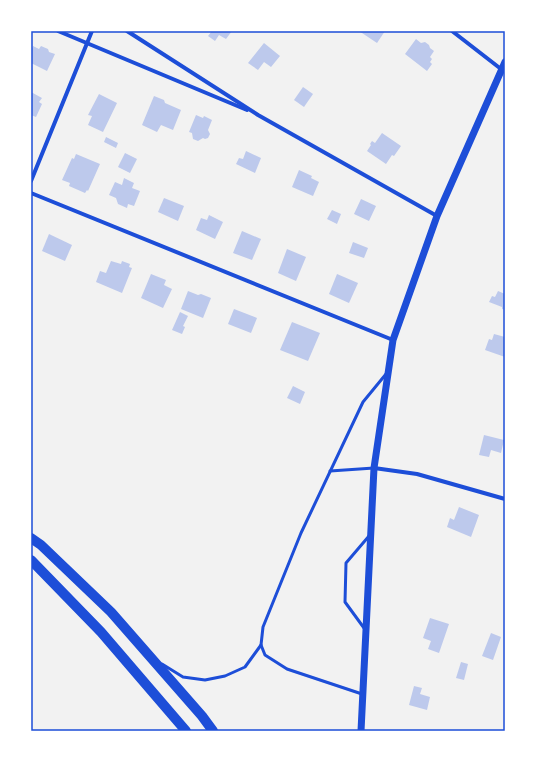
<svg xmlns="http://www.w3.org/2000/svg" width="536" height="762" font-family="Spectral,serif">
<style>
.building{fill:#bdc9ec}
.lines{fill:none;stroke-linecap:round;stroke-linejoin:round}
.service{stroke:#1d4ed8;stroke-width:3}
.minor{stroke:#1d4ed8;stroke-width:4}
.tertiary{stroke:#1d4ed8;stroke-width:7}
.primary{stroke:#1d4ed8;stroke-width:10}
.neatline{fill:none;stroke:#1d4ed8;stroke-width:1.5}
</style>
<rect width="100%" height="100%" fill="#f2f2f2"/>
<g class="building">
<polygon points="212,31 232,31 226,39 219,35 215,41 208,36"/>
<polygon points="359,31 385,31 377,43"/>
<polygon points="416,39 421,43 425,42 429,45 430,48 434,51 430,57 432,59 430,62 432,64 427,71 405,54"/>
<polygon points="264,43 280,56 271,67 264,62 258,70 248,63"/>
<polygon points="33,46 39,49 41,46 48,49 49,52 55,54 47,71 31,63 31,51"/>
<polygon points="303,87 313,94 304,107 294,100"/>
<polygon points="31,92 42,98 39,102 42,104 36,117 31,115"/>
<polygon points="99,94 117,103 103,132 88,125 92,116 88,115"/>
<polygon points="154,96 164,100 165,103 181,110 173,130 161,125 157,132 142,125"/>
<polygon points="196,115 203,118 204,116 212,120 208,130 210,134 208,138 205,139 203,138 198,141 193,139 192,133 189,132"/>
<polygon points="382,133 401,146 394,156 392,155 386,164 367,151 371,145 370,144 372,141 375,143"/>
<polygon points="106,137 118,143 116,148 104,142"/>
<polygon points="246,151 261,158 255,173 236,164 239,158 243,159"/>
<polygon points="125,153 137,159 130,173 118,167"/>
<polygon points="76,154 100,164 88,191 87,190 85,193 69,186 70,183 62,180 72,158 74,159"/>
<polygon points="299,170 312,176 311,178 319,182 313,196 292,187"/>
<polygon points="124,178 134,183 132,188 140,191 134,206 128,204 127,208 118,204 116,198 109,195 115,182 122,185"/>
<polygon points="164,198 184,206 178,221 158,212"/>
<polygon points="361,199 376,206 369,221 354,214"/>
<polygon points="332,210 341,214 337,224 327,219"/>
<polygon points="209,215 223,222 215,239 196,230 201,218 207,220"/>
<polygon points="242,231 261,239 252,260 233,253"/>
<polygon points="49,234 72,245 65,261 42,251"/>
<polygon points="353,242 368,248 364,258 349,253"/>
<polygon points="287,249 306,257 296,281 278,273"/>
<polygon points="111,261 121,264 122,261 130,264 129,267 132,268 122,293 96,282 100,271 106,273"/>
<polygon points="151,274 166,280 164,285 172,289 163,308 141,298"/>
<polygon points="337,274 358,283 349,303 329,294"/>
<polygon points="188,291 198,295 201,294 211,298 203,318 181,309"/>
<polygon points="498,291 505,294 505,310 502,309 502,307 489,302 492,296 495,297"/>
<polygon points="234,309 257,318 251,333 228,324"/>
<polygon points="180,312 188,316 183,326 185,327 182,334 172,330"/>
<polygon points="292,322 320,333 308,361 280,350"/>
<polygon points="494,334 505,337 505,357 485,350 489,339 492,340"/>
<polygon points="293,386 305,392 300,404 287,398"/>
<polygon points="484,435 504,440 501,453 491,450 489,457 479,455"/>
<polygon points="459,507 479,515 471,537 447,527 450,518 454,520"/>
<polygon points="430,618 449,624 439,653 428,649 431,641 423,638"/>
<polygon points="491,633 501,637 493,660 482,656"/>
<polygon points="461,662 468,664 464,680 456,678"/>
<polygon points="414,686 422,688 420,694 430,697 427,710 409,705"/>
</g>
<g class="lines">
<g class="service">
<polyline points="330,471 374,468"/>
<polyline points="364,628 345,602 346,563 369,536"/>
<polyline points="162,664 183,677 205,680 225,676 245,667 261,645"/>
<polyline points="362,694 287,669 265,655 261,645 263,627 301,533 363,402 386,374"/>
</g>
<g class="minor">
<polyline points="58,31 247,110"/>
<polyline points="127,31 258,115 437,216"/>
<polyline points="452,31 501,69"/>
<polyline points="31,181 92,31"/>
<polyline points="31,193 393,340"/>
<polyline points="374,468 417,474 505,499"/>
</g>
<polyline class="tertiary" points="361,731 374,468 393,340 437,216 505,62"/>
<g class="primary">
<polyline points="31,538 41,545 111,612 202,716 213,731"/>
<polyline points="31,560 101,632 186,731"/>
</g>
</g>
<rect width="536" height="762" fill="none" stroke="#ffffff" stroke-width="64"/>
<rect x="32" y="32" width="472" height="698" class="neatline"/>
</svg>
